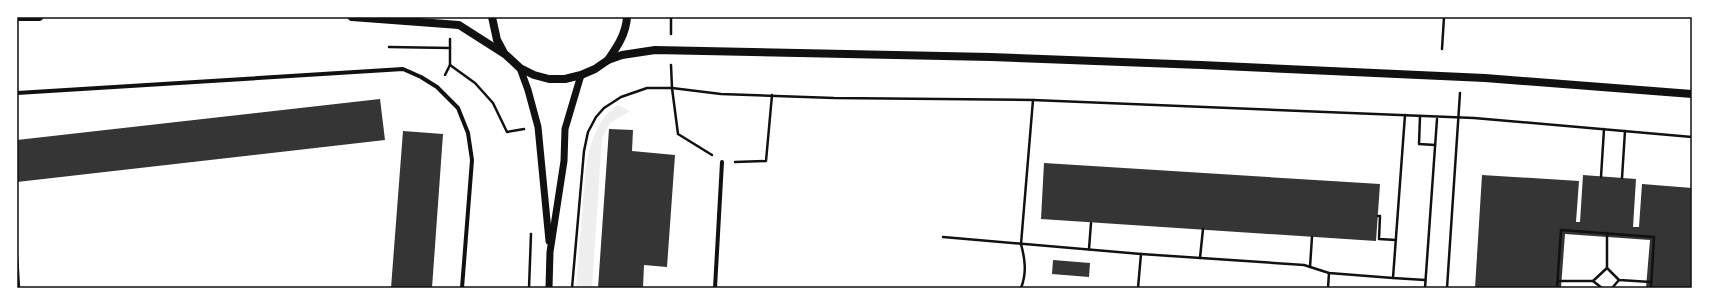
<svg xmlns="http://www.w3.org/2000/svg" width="1709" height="305" font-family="Raleway,sans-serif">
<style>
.green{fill:#eee}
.building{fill:#353535}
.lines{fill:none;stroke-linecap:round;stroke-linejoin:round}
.path{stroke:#111;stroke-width:2.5}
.minor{stroke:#111;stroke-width:4}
.tertiary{stroke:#111;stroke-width:7}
.secondary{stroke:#111;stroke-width:8}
.neatline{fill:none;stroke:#111;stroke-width:1.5}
</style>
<rect width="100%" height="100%" fill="#fff"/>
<path class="green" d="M618,105L630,111L610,123L602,138L592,288H576L586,166C591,142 597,119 618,105Z"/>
<g class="building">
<polygon points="380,99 385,140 17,182 17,140"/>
<polygon points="609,129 633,130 632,151 675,155 667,267 644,265 643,288 598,288"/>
<polygon points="403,131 443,134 432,288 391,288"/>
<polygon points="1044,163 1380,184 1376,241 1041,219"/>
<polygon points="1482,175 1579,181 1576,222 1580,222 1583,175 1636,179 1633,227 1639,227 1642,184 1692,188 1692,288 1646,288 1650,240 1565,234 1561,288 1475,288"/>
<polygon points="1053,260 1090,263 1089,277 1052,274"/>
</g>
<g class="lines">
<g class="path">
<polyline points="671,34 671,17"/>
<polyline points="389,47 450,48"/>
<polyline points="1442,49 1444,17"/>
<polyline points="450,65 475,83 493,103 507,132 524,129"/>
<polyline points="671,65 672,88 678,134 712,155"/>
<polyline points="445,75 450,65 450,39"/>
<polyline points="1405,115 1393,278 1425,280"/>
<polyline points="1420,116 1419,144 1435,145"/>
<polyline points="735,162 766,161 772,95"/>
<polyline points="1601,177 1604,129"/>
<polyline points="1622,178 1625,131"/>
<polyline points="1378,216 1380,216 1379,239 1396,240"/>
<polyline points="1607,233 1607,268 1619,280 1651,282"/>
<polyline points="943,237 1141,254 1304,265 1329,273 1393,278"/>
<polyline points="1089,249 1091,223"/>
<polyline points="17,256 19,288"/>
<polyline points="1200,258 1203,229"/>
<polyline points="1310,267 1312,237"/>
<polyline points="1558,281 1593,281 1607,268"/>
<polyline points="1593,281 1602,288"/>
<polyline points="529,288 531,234"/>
<polyline points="572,288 584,151 588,132 596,117 604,108 621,97 647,88 672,88 721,94 834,98 1033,100 1474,118 1692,137"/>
<path d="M1021,288C1027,273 1025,259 1021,244L1033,100"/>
<polyline points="1138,288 1141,254"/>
<polyline points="1328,288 1329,273"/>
<polyline points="1425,288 1437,119"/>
<polyline points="1447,288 1460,93"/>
<polyline points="1557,288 1561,230 1654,237 1651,288"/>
<polyline points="1612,288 1619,280"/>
</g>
<g class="minor">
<polyline points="17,93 403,69 421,77 437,87 458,108 468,133 472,160 462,288"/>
<polyline points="715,288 722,162"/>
</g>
<g class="tertiary">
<polyline points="520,68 528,90 538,127 549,241"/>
<polyline points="549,288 550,252 564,161 565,129 581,75"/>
</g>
<g class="secondary">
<polyline points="17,17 39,17"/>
<polyline points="352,17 459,25 506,55 520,68 534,75 549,79 565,79 581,75 595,69 608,60 622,55 655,50 991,57 1201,65 1485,78 1692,94"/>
<polyline points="492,17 497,40 504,53"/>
<path d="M608,60C617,47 626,34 627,17"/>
</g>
</g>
<rect width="1709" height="305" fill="none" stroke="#ffffff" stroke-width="36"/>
<rect x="18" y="18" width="1673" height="269" class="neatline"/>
</svg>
